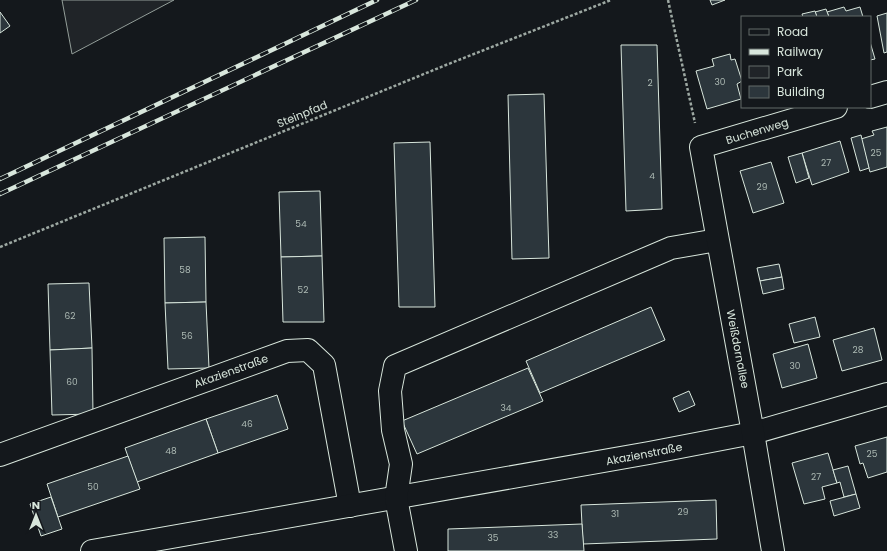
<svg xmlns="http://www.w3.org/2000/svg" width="887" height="551" font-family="Poppins,sans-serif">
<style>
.green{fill:#202428;stroke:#939e99}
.building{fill:#2c363c;stroke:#d8e6dc}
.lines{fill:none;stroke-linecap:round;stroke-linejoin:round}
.minor-casing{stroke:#d8e6dc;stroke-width:24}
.path{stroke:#9da8a2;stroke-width:2.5;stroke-dasharray:3 2;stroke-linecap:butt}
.minor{stroke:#14181c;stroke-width:22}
.rail-casing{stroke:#d8e6dc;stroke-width:4.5}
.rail{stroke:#14181c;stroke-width:3;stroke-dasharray:9;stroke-linecap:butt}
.labels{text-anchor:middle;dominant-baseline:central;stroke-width:3;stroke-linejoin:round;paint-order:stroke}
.number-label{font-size:9px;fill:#adbab4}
.street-label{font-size:11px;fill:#d8e6dc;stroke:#14181c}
</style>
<rect width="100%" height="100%" fill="#14181c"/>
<polygon class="green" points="62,0 174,0 72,54"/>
<g class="building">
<polygon points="710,0 725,0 712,5"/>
<polygon points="844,7 846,11 860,7 863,17 829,17 827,12"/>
<polygon points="826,9 829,17 817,17 815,12"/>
<polygon points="815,11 817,17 803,17 802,14"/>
<polygon points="0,12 10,26 0,33"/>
<polygon points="887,13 887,52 884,53 877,16"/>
<polygon points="870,42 875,59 870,60"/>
<polygon points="621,45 657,45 662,209 626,211"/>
<polygon points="730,54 731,60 735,59 742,81 737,84 741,99 707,109 696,71 714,66 712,59"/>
<polygon points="544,94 549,258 512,259 508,95"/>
<polygon points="887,127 887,167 870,172 861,139 874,135 872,131"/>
<polygon points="861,135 869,168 860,171 851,138"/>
<polygon points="840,141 849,172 812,185 802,153"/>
<polygon points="430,142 435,307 399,307 394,143"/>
<polygon points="802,153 809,178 796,183 788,157"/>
<polygon points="771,162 784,203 753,213 740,171"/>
<polygon points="320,191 322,256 281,257 279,192"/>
<polygon points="205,237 206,302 165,303 164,238"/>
<polygon points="322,256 324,322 283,322 281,257"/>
<polygon points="779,264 782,277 760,281 757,268"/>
<polygon points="782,277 784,289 763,294 760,281"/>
<polygon points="89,283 92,348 50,350 48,284"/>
<polygon points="206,302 209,368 168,369 165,303"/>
<polygon points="651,307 665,340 540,393 526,361"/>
<polygon points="815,317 820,337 794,343 789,324"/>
<polygon points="874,328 882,360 842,371 833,340"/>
<polygon points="808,344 817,378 782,388 773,354"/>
<polygon points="92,348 93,414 52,415 50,350"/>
<polygon points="528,368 543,401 417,454 402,421"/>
<polygon points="689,391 695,405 679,412 673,398"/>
<polygon points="277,395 288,429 218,453 206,419"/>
<polygon points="206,419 218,453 137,482 125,448"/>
<polygon points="887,437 887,472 868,478 863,463 860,464 855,446"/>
<polygon points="828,453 837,483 822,487 825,499 804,504 792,463"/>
<polygon points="128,456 140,489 58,517 47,484"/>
<polygon points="848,466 856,494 844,497 840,482 837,483 833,470"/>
<polygon points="856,494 860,508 834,516 830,501"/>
<polygon points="51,497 62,529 41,536 30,504"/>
<polygon points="716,500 717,539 583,544 581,505"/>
<polygon points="582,524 584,551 448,551 448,529"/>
</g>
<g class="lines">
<defs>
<g id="minor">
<polyline points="870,97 887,92"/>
<polyline points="0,455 287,351 308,350 324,365 350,506"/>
<polyline points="92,551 649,453 753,433 887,394"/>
<polyline points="406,551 396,498 401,464 393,430 390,391 395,366 671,248 717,240"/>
<polyline points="773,551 753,433 701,147 836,107"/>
</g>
</defs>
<use href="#minor" class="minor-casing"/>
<g class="path">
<polyline points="668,0 695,123"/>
<polyline points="0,247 446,65 611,0"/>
</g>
<use href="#minor" class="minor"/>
<defs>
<g id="rail">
<polyline points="0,179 377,0"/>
<polyline points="0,194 416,0"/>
</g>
</defs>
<use href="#rail" class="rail-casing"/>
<use href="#rail" class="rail"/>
</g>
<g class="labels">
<g class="number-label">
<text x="720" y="82">30</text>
<text x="650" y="83">2</text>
<text x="876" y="153">25</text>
<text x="826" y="163">27</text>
<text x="652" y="176">4</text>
<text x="762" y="187">29</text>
<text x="301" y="224">54</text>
<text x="185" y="270">58</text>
<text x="303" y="290">52</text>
<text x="70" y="316">62</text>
<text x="187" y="336">56</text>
<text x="858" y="350">28</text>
<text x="795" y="366">30</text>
<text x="72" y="382">60</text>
<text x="506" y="408">34</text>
<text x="247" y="424">46</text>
<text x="171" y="451">48</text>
<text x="872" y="454">25</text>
<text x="816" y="477">27</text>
<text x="93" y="487">50</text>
<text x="683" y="512">29</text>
<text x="615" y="514">31</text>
<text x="553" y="535">33</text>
<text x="493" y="538">35</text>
</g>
<g class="street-label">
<text transform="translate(302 114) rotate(-22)">Steinpfad</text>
<text transform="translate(757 131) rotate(-17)">Buchenweg</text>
<text transform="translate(738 349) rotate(79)">Weißdornallee</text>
<text transform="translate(231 371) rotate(-20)">Akazienstraße</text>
<text transform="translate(644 454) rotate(-11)">Akazienstraße</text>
</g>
</g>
<rect x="741" y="16" width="130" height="92" fill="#14181c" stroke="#626a69"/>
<rect x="749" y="29" width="20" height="6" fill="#14181c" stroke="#626a69"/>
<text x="777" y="36" font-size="12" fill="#d8e6dc">Road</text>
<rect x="749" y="49" width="20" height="6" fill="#d8e6dc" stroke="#626a69"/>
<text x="777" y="56" font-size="12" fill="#d8e6dc">Railway</text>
<rect x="749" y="66" width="20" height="12" fill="#202428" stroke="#626a69"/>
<text x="777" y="76" font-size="12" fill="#d8e6dc">Park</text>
<rect x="749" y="86" width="20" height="12" fill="#2c363c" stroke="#626a69"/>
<text x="777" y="96" font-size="12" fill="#d8e6dc">Building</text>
<g transform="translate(36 515)" stroke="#14181c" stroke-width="3" paint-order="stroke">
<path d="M0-3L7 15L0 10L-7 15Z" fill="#d8e6dc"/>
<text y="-6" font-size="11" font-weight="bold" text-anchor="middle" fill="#d8e6dc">N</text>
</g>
</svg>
